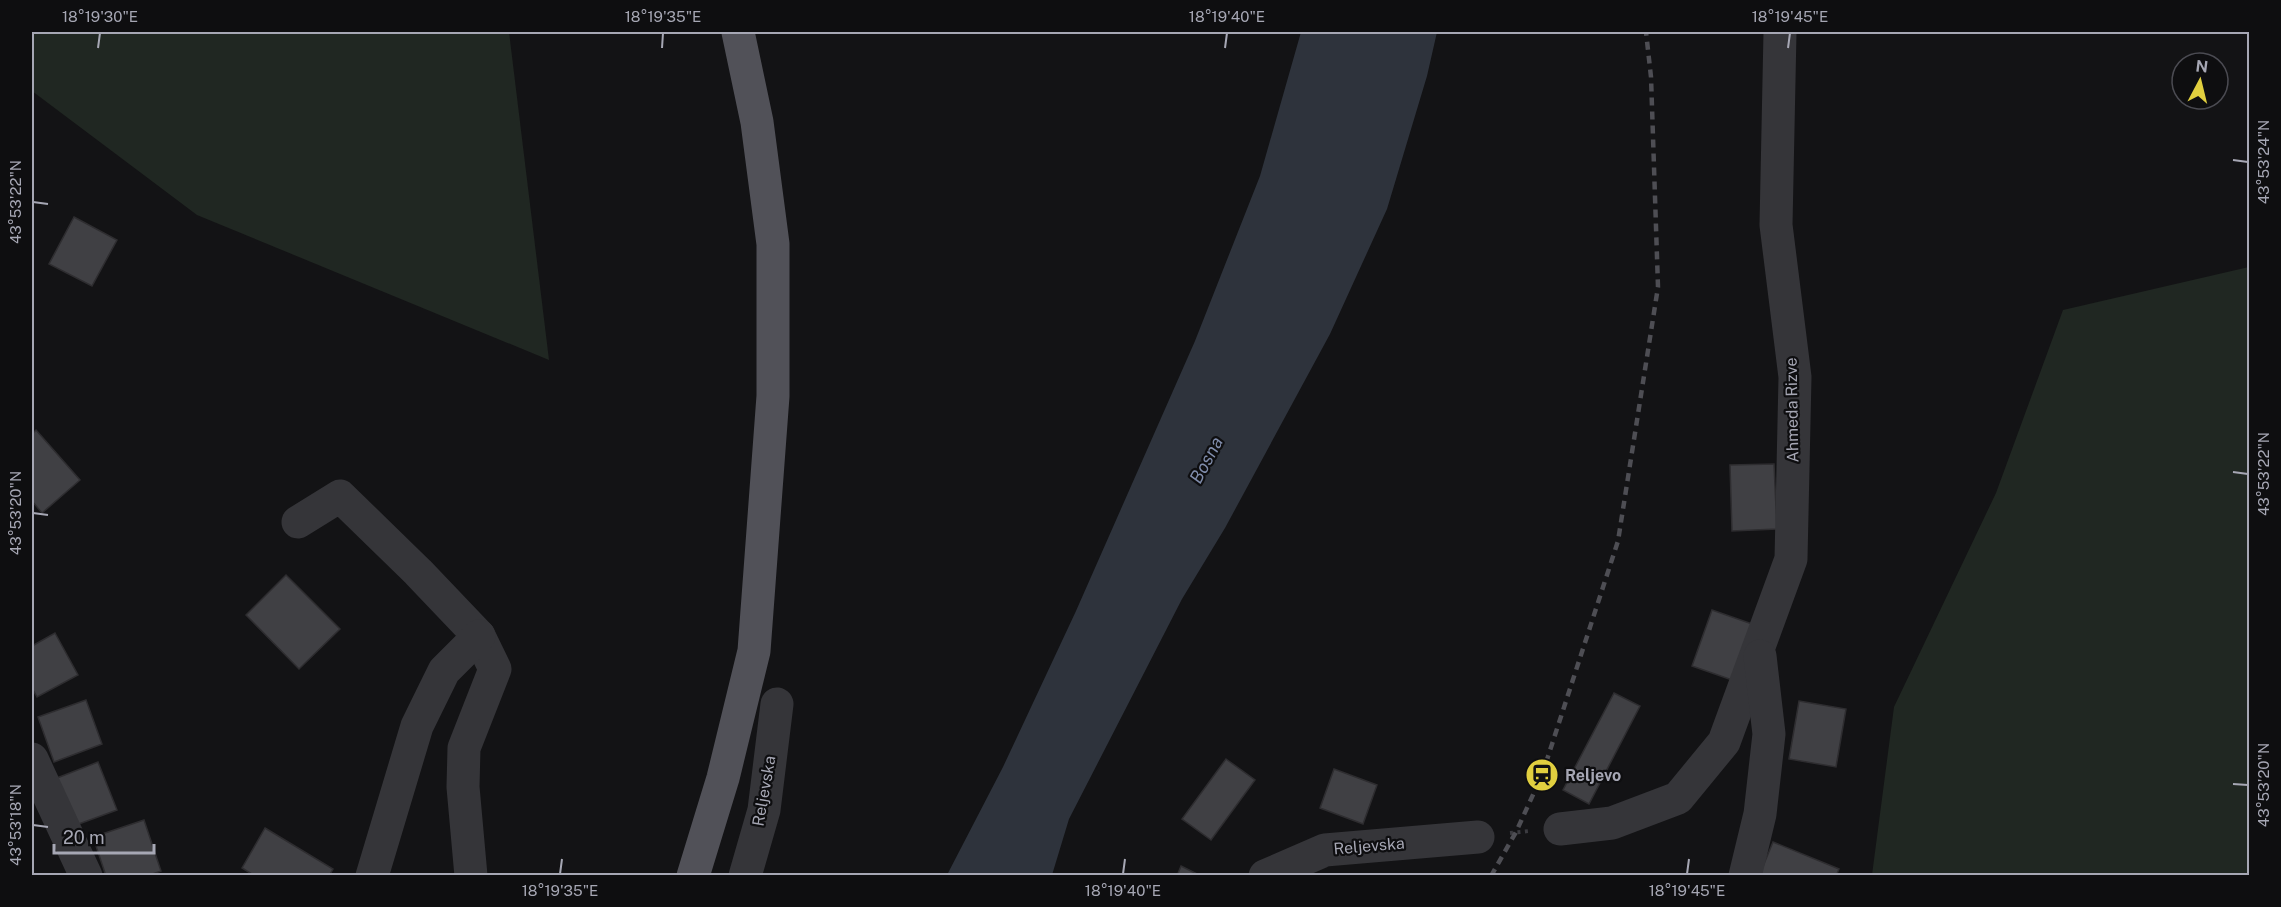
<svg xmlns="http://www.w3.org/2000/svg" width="2281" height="907" font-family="'Public Sans',sans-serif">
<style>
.green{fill:#202722}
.water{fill:#2e333c}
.building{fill:#404044;stroke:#2e2d30;stroke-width:1.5}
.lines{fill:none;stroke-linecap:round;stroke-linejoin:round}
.path{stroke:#3b3b40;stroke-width:4;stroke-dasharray:3 4.5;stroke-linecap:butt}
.street{stroke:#353539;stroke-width:33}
.primary{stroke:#515158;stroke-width:33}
.rail{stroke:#4e4e54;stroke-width:4.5;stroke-dasharray:8 6;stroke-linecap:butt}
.ticks{fill:none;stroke:#a6a7b4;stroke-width:2}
.labels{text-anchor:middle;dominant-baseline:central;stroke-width:4.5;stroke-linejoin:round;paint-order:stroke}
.street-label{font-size:16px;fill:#a6a7b4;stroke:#0e0e10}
.poi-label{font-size:16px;font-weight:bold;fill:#a6a7b4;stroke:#0e0e10;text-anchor:start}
.water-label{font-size:18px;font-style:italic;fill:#808dac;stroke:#0e0e10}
.neatline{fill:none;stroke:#a6a7b4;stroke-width:2}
.ticks-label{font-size:15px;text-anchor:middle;fill:#a6a7b4}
</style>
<rect width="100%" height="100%" fill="#131315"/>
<g class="green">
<polygon points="32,32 509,32 549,360 197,215 32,91"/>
<polygon points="2249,267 2249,875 1872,875 1894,707 1996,493 2063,310"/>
</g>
<polygon class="water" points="1301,32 1437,32 1427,76 1387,209 1330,334 1225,528 1182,599 1069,819 1052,875 947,875 1003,767 1076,611 1195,341 1260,176"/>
<g class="building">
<polygon points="74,217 117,240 92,286 49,264"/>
<polygon points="36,430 80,480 42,513 32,501 32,434"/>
<polygon points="1774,464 1777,529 1732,531 1730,465"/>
<polygon points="286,575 340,629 299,669 246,615"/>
<polygon points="1712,610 1755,625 1735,681 1692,666"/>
<polygon points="55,633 78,675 37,697 32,688 32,646"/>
<polygon points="1614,693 1640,706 1589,804 1563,790"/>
<polygon points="86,700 102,744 54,762 38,717"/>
<polygon points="1799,701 1846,709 1836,767 1789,759"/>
<polygon points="1226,759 1255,780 1211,840 1182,819"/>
<polygon points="98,762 117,810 76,825 57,778"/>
<polygon points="1334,769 1377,785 1363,824 1320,808"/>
<polygon points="144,820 161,871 147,876 106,876 93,837"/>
<polygon points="265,828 333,869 329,876 255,876 242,868"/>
<polygon points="1773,842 1839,869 1836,876 1759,876"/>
<polygon points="1181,866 1201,876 1177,876"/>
</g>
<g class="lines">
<polyline class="path" points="1510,833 1529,831"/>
<g class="street">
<polyline points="298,522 340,496 418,572 479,636 495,669 464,748 463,787 471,876"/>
<polyline points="32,759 86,876"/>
<polyline points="1560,829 1612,823 1678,798 1724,742 1791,559 1795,377 1776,225 1780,32"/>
<polyline points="372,876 417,726 444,671 479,636"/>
<polyline points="745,876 764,810 777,704"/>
<polyline points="1265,876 1325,850 1478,837"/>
<polyline points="1745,876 1760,814 1769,734 1760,656"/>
</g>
<polyline class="primary" points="693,876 723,778 754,651 773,396 773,244 757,122 738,32"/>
<polyline class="rail" points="1491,876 1516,832 1542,775 1618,541 1658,287 1651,77 1646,32"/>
</g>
<path class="ticks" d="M98,48L100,33M662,48L663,33M1225,48L1227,33M1788,48L1790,33M2233,160L2248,162M33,202L48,204M2233,472L2248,474M33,513L48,515M2233,784L2248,785M33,825L48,827M560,874L562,859M1123,874L1125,859M1687,874L1689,859"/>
<defs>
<symbol id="station-disc" viewBox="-11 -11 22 22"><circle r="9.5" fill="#e1cf3f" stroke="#0e0e10"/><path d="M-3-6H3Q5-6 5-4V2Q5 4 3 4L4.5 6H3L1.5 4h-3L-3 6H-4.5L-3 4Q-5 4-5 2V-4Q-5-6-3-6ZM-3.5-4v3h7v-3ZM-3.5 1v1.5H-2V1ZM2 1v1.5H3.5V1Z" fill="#111"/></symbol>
</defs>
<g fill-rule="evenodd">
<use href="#station-disc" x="1523" y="756" width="38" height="38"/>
</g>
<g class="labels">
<g class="street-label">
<text transform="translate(1792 410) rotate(-91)">Ahmeda Rizve</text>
<text transform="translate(764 791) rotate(-80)">Reljevska</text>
<text transform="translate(1369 846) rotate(-5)">Reljevska</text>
</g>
<g class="poi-label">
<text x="1565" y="775">Reljevo</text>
</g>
<g class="water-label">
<text transform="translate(1206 460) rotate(-62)">Bosna</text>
</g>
</g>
<rect width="2281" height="907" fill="none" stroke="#0e0e10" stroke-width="66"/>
<g transform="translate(2200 81) rotate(7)"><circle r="28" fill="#0e0e10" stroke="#4b4b52" stroke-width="1.5"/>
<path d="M0-4.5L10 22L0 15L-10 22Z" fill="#e1cf3f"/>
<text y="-9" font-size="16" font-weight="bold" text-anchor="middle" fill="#a6a7b4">N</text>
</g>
<path d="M54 844v9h100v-9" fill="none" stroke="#a6a7b4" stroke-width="3"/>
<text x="63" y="844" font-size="18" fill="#a6a7b4" stroke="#0e0e10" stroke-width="4.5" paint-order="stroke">20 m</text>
<rect x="33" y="33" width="2215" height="841" class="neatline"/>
<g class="ticks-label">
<text x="100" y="22">18°19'30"E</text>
<text x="663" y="22">18°19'35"E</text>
<text x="1227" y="22">18°19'40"E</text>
<text x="1790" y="22">18°19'45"E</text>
<text transform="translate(2264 162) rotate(-90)" y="5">43°53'24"N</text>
<text transform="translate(16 202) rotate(-90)" y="5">43°53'22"N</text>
<text transform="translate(2264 474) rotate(-90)" y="5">43°53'22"N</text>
<text transform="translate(16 513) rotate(-90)" y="5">43°53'20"N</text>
<text transform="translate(2264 785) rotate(-90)" y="5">43°53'20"N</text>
<text transform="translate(16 825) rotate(-90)" y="5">43°53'18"N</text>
<text x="560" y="896">18°19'35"E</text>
<text x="1123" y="896">18°19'40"E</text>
<text x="1687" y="896">18°19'45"E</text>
</g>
</svg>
